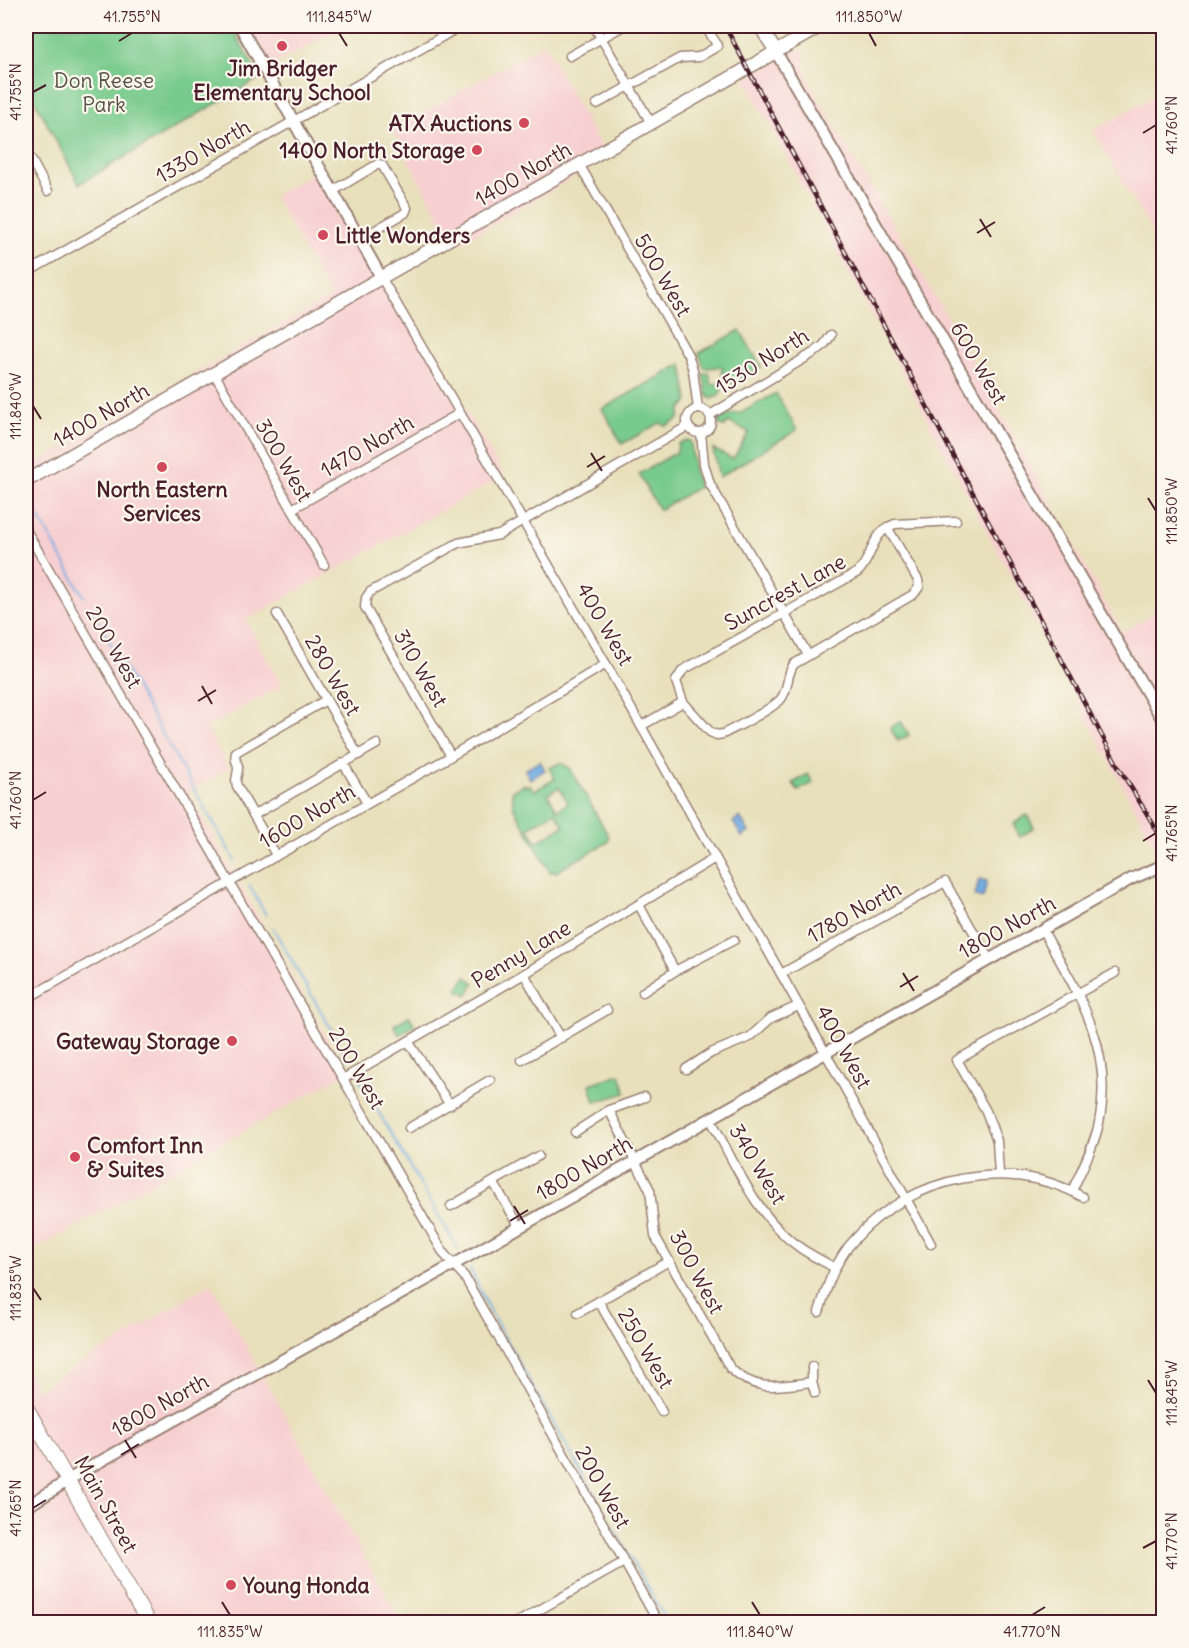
<svg xmlns="http://www.w3.org/2000/svg" width="1189" height="1648" font-family="Delius,sans-serif">
<style>
.built{fill:#f7cfd0}
.green{fill:#79cb8d;stroke:#62755c;stroke-width:1.5;fill-rule:evenodd}
.water{fill:#70ace2;stroke:#5d6686;stroke-width:1.5}
.lines{fill:none;stroke-linecap:round;stroke-linejoin:round}
.stream{stroke:#70ace2;stroke-width:2}
.minor-casing{stroke:#998073;stroke-width:11}
.tertiary-casing{stroke:#998073;stroke-width:14}
.secondary-casing{stroke:#998073;stroke-width:15}
.primary-casing{stroke:#998073;stroke-width:16}
.minor{stroke:#fff;stroke-width:8}
.tertiary{stroke:#fff;stroke-width:10}
.secondary{stroke:#fff;stroke-width:12}
.primary{stroke:#fff;stroke-width:14}
.rail-casing{stroke:#4a1f2b;stroke-width:4.5}
.rail{stroke:#fbf7ec;stroke-width:2;stroke-dasharray:7;stroke-linecap:butt}
.ticks{fill:none;stroke:#4a1f2b;stroke-width:2}
.poi-dot{fill:#d1495b;stroke:#fbf7ec;stroke-width:2}
.labels{text-anchor:middle;dominant-baseline:central;stroke-width:4.5;stroke-linejoin:round;paint-order:stroke}
.poi-label{font-size:21px;font-weight:bold;fill:#4a1f2b;stroke:#fbf7ec;text-anchor:end}
.park-label{font-size:21px;fill:#585348;stroke:#fbf7ec}
.street-label{font-size:21px;fill:#4a1f2b;stroke:#fbf7ec}
.neatline{fill:none;stroke:#4a1f2b;stroke-width:2}
.ticks-label{font-size:15px;text-anchor:middle;fill:#4a1f2b}
</style>
<rect width="100%" height="100%" fill="#fbf7ec"/>
<filter id="ink" filterUnits="userSpaceOnUse"><feTurbulence type="fractalNoise" baseFrequency=".0167" numOctaves="2"/><feDisplacementMap in="SourceGraphic" scale="12" xChannelSelector="R" yChannelSelector="G"/><feConvolveMatrix kernelMatrix="1 2 1 2 8 2 1 2 1" color-interpolation-filters="sRGB"/></filter>
<filter id="wash" filterUnits="userSpaceOnUse"><feTurbulence type="fractalNoise" baseFrequency=".008" numOctaves="4" result="noise"/><feDisplacementMap in="SourceGraphic" scale="24" xChannelSelector="R" yChannelSelector="G"/><feGaussianBlur stdDeviation="1.35" result="paint"/><feColorMatrix in="noise" values="0 0 0 0 0 0 0 0 0 0 0 0 0 0 0 0 0 1.4 0 .05"/><feComposite in="paint" operator="in"/></filter>
<g filter="url(#wash)">
<rect width="100%" height="100%" fill="#e8e0bb"/>
<g class="built">
<polygon points="246,26 344,26 270,67"/>
<polygon points="544,44 607,158 455,246 392,130"/>
<polygon points="797,50 807,53 803,60 804,68 812,87 964,346 1122,632 1163,609 1163,861 745,79"/>
<polygon points="1163,91 1163,251 1093,131"/>
<polygon points="315,172 372,274 382,269 504,476 246,620 282,686 206,728 229,768 188,792 346,1073 26,1255 26,469 330,297 274,196"/>
<polygon points="211,1283 401,1622 26,1622 26,1369 38,1390"/>
</g>
<g class="green">
<polygon points="26,26 231,26 260,78 79,184 26,84"/>
<polygon points="740,330 761,367 722,388 719,396 711,399 707,395 703,374 709,373 711,384 723,384 722,367 704,368 699,353"/>
<polygon points="682,364 688,401 681,409 679,419 666,426 660,423 622,444 602,409"/>
<polygon points="776,393 797,430 719,477 713,449 733,459 749,432 728,422 725,427 718,424 719,420 729,414 741,413"/>
<polygon points="686,440 690,441 691,444 694,471 699,487 659,510 639,474 677,452 678,444"/>
<polygon points="901,721 909,735 898,741 890,728"/>
<path d="M560,763L570,768L609,837L608,842L556,872H550L513,806L512,791L524,784L526,787L530,785L534,791L555,779L549,768ZM559,787L568,803L557,810L548,794ZM555,812L564,826L537,842L528,828Z"/>
<polygon points="808,774 813,783 798,791 793,783"/>
<polygon points="1027,815 1034,828 1020,837 1013,824"/>
<polygon points="466,977 475,983 467,995 457,989"/>
<polygon points="409,1016 415,1025 399,1035 394,1025"/>
<polygon points="620,1074 626,1093 595,1102 590,1084"/>
</g>
<g class="water">
<polygon points="540,761 545,770 530,779 525,770"/>
<polygon points="740,817 749,832 742,837 733,822"/>
<polygon points="979,879 987,881 983,898 975,896"/>
</g>
<g class="lines">
<g class="stream">
<polyline points="28,498 84,597"/>
<polyline points="90,607 235,861"/>
<polyline points="249,885 266,915"/>
<polyline points="273,928 335,1036"/>
<polyline points="342,1049 348,1060"/>
<polyline points="360,1080 458,1249"/>
<polyline points="470,1269 488,1308 667,1622"/>
</g>
</g>
</g>
<g filter="url(#ink)">
<g class="lines">
<defs>
<g id="minor">
<polyline points="594,26 651,123"/>
<polyline points="570,56 623,26"/>
<polyline points="597,104 680,58 699,57 718,46 705,26"/>
<polyline points="26,150 48,191"/>
<polyline points="579,164 688,355 693,370 698,409"/>
<polyline points="333,191 378,164 382,165 407,208 405,213 360,239"/>
<polyline points="26,273 461,26"/>
<polyline points="381,277 606,664 825,1052 931,1244"/>
<polyline points="214,373 324,565"/>
<circle cx="699" cy="421" r="12"/>
<polyline points="710,415 815,352 824,345 831,335"/>
<polyline points="701,433 704,464 710,484 808,655"/>
<polyline points="292,509 460,413"/>
<path d="M887,527L918,580L919,587L914,594L794,664C786,675 789,689 781,699C770,711 738,726 723,734L717,735L710,732L683,702L676,681L683,670L858,572C875,555 869,534 895,524L956,521"/>
<polyline points="26,530 444,1254 464,1276 658,1622"/>
<polyline points="277,614 358,755"/>
<polyline points="641,726 683,702"/>
<polyline points="451,756 365,607 366,598 370,592 458,543 499,535 688,426"/>
<polyline points="343,763 367,803"/>
<polyline points="254,815 377,744"/>
<path d="M276,855L237,786C234,778 239,773 238,766C236,760 234,759 236,752L326,700"/>
<polyline points="639,905 675,971"/>
<path d="M1042,929C1077,991 1115,1048 1099,1123C1094,1146 1082,1169 1072,1191"/>
<polyline points="524,974 561,1038"/>
<polyline points="781,974 945,882 989,959"/>
<polyline points="643,992 675,971 734,940"/>
<polyline points="26,999 451,756 606,664"/>
<polyline points="408,1041 450,1105"/>
<polyline points="522,1060 607,1010"/>
<polyline points="686,1069 711,1053 750,1037 771,1018 798,1006"/>
<polyline points="343,1079 524,974 715,858"/>
<path d="M609,1110L650,1190L655,1236L730,1368C755,1393 779,1386 812,1382"/>
<path d="M710,1118C734,1162 757,1218 799,1247C810,1255 823,1261 835,1268"/>
<polyline points="409,1128 490,1080"/>
<polyline points="575,1132 609,1110 645,1097"/>
<polyline points="999,1174 997,1141 986,1111 957,1060 1115,973"/>
<polyline points="493,1182 520,1227"/>
<polyline points="451,1206 538,1156"/>
<polyline points="599,1302 662,1412"/>
<path d="M819,1312C827,1286 836,1259 855,1239C911,1176 1009,1155 1083,1197"/>
<polyline points="578,1313 669,1261"/>
<polyline points="812,1367 812,1382 815,1393"/>
<polyline points="518,1622 624,1562"/>
</g>
<g id="tertiary">
<polyline points="240,26 381,277"/>
<polyline points="776,52 1164,722"/>
<polyline points="26,1507 83,1471 453,1265 1131,879 1164,865"/>
</g>
<g id="secondary">
<polyline points="760,26 776,52"/>
<polyline points="26,481 821,26"/>
</g>
<polyline id="primary" points="26,1407 148,1622"/>
</defs>
<use href="#minor" class="minor-casing"/>
<use href="#tertiary" class="tertiary-casing"/>
<use href="#secondary" class="secondary-casing"/>
<use href="#primary" class="primary-casing"/>
<use href="#minor" class="minor"/>
<use href="#tertiary" class="tertiary"/>
<use href="#secondary" class="secondary"/>
<use href="#primary" class="primary"/>
<defs>
<polyline id="rail" points="725,26 1118,766 1164,842"/>
</defs>
<use href="#rail" class="rail-casing"/>
<use href="#rail" class="rail"/>
</g>
</g>
<path class="ticks" d="M339,33L347,46M869,33L876,46M119,41L132,33M33,92L46,85M1143,133L1156,125M980,219L991,237M977,233L995,222M33,406L41,419M591,453L602,471M587,467L605,456M1148,498L1156,511M202,686L212,704M198,701L216,690M33,800L46,792M1143,841L1156,833M903,973L914,991M900,987L918,976M514,1206L525,1224M510,1221L528,1210M33,1288L41,1300M1148,1380L1156,1393M125,1440L136,1458M121,1455L139,1444M33,1508L46,1500M1143,1548L1156,1541M222,1602L230,1615M752,1602L760,1615M1032,1615L1045,1607"/>
<g class="poi-dot">
<circle cx="282" cy="46" r="6"/>
<circle cx="524" cy="123" r="6"/>
<circle cx="477" cy="150" r="6"/>
<circle cx="323" cy="235" r="6"/>
<circle cx="162" cy="467" r="6"/>
<circle cx="232" cy="1041" r="6"/>
<circle cx="75" cy="1157" r="6"/>
<circle cx="231" cy="1585" r="6"/>
</g>
<g class="labels">
<g class="poi-label">
<text x="282" y="68" text-anchor="middle">Jim Bridger<tspan x="282" dy="24">Elementary School</tspan></text>
<text x="512" y="123">ATX Auctions</text>
<text x="465" y="150">1400 North Storage</text>
<text x="335" y="235" text-anchor="start">Little Wonders</text>
<text x="162" y="489" text-anchor="middle">North Eastern<tspan x="162" dy="24">Services</tspan></text>
<text x="220" y="1041">Gateway Storage</text>
<text x="87" y="1145" text-anchor="start">Comfort Inn<tspan x="87" dy="24">&amp; Suites</tspan></text>
<text x="243" y="1585" text-anchor="start">Young Honda</text>
</g>
<g class="park-label">
<text x="104" y="80">Don Reese<tspan x="104" dy="24">Park</tspan></text>
</g>
<g class="street-label">
<text transform="translate(203 151) rotate(-30)">1330 North</text>
<text transform="translate(523 174) rotate(-30)">1400 North</text>
<text transform="translate(663 275) rotate(60)">500 West</text>
<text transform="translate(762 361) rotate(-32)">1530 North</text>
<text transform="translate(979 363) rotate(60)">600 West</text>
<text transform="translate(101 415) rotate(-30)">1400 North</text>
<text transform="translate(367 446) rotate(-30)">1470 North</text>
<text transform="translate(284 460) rotate(60)">300 West</text>
<text transform="translate(785 592) rotate(-29)">Suncrest Lane</text>
<text transform="translate(605 624) rotate(60)">400 West</text>
<text transform="translate(114 647) rotate(60)">200 West</text>
<text transform="translate(421 668) rotate(60)">310 West</text>
<text transform="translate(333 675) rotate(60)">280 West</text>
<text transform="translate(307 816) rotate(-30)">1600 North</text>
<text transform="translate(854 912) rotate(-29)">1780 North</text>
<text transform="translate(1007 927) rotate(-29)">1800 North</text>
<text transform="translate(521 954) rotate(-31)">Penny Lane</text>
<text transform="translate(844 1047) rotate(61)">400 West</text>
<text transform="translate(357 1068) rotate(60)">200 West</text>
<text transform="translate(758 1164) rotate(59)">340 West</text>
<text transform="translate(584 1168) rotate(-30)">1800 North</text>
<text transform="translate(697 1272) rotate(62)">300 West</text>
<text transform="translate(646 1348) rotate(60)">250 West</text>
<text transform="translate(160 1405) rotate(-29)">1800 North</text>
<text transform="translate(603 1487) rotate(61)">200 West</text>
<text transform="translate(106 1504) rotate(61)">Main Street</text>
</g>
</g>
<rect width="1189" height="1648" fill="none" stroke="#fbf7ec" stroke-width="66"/>
<rect x="33" y="33" width="1123" height="1582" class="neatline"/>
<g class="ticks-label">
<text x="132" y="22">41.755°N</text>
<text x="339" y="22">111.845°W</text>
<text x="869" y="22">111.850°W</text>
<text transform="translate(16 92) rotate(-90)" y="5">41.755°N</text>
<text transform="translate(1172 125) rotate(-90)" y="5">41.760°N</text>
<text transform="translate(16 406) rotate(-90)" y="5">111.840°W</text>
<text transform="translate(1172 511) rotate(-90)" y="5">111.850°W</text>
<text transform="translate(16 800) rotate(-90)" y="5">41.760°N</text>
<text transform="translate(1172 833) rotate(-90)" y="5">41.765°N</text>
<text transform="translate(16 1288) rotate(-90)" y="5">111.835°W</text>
<text transform="translate(1172 1393) rotate(-90)" y="5">111.845°W</text>
<text transform="translate(16 1508) rotate(-90)" y="5">41.765°N</text>
<text transform="translate(1172 1541) rotate(-90)" y="5">41.770°N</text>
<text x="230" y="1637">111.835°W</text>
<text x="760" y="1637">111.840°W</text>
<text x="1032" y="1637">41.770°N</text>
</g>
</svg>
